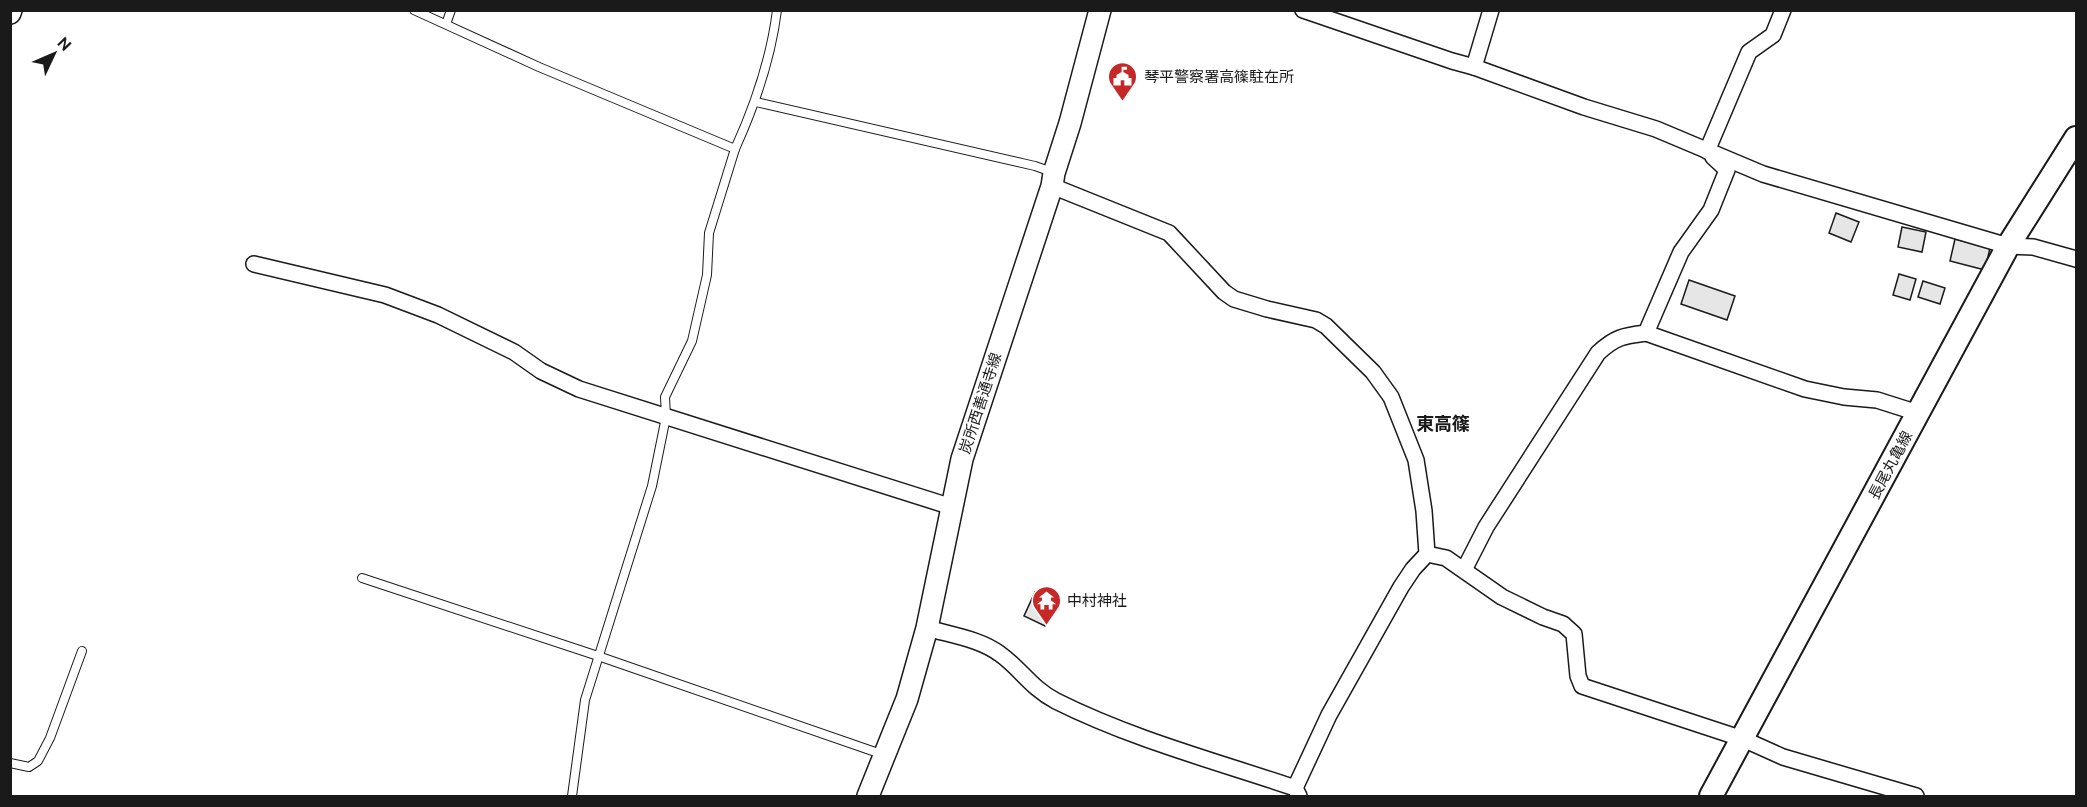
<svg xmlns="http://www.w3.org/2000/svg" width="2087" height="807" font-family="Ubuntu,'Noto Sans JP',sans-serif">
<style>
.building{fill:#e6e6e6;stroke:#1a1a1a;stroke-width:1.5}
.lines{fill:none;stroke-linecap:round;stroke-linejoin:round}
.lane-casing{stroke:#1a1a1a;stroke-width:10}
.street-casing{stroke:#1a1a1a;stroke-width:18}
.secondary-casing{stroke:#1a1a1a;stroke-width:24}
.primary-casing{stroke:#1a1a1a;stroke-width:26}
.lane{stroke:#fff;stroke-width:8}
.street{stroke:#fff;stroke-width:15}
.secondary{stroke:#fff;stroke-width:21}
.primary{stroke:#fff;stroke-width:22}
.labels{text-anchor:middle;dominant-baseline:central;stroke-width:4.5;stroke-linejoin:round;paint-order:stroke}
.poi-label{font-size:15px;fill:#1a1a1a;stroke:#fff;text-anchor:start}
.street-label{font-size:15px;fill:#1a1a1a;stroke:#fff}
.quarter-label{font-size:18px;font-weight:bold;fill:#1a1a1a;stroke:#fff}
</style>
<rect width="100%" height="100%" fill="#fff"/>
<g class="building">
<polygon points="1836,213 1859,222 1851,242 1829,233"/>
<polygon points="1902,227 1926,232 1922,252 1898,247"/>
<polygon points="1955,239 1990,248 1985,270 1950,261"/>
<polygon points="1899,274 1916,279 1910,300 1893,295"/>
<polygon points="1689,280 1735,296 1727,320 1681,304"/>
<polygon points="1923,281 1945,288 1940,304 1918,297"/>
<polygon points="1035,592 1056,601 1045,626 1024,616"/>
</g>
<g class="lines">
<defs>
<g id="lane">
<path d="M414,10L539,67L735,149C755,105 771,59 777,10"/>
<polyline points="446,24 451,10"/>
<polyline points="756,102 1035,166 1052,172"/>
<polyline points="362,578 598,656 884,755"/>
<polyline points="10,763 29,767 38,761 50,738 82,651"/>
<polyline points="572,796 585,700 652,486 666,417 665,397 692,341 707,275 709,233 735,149"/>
</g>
<g id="street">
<polyline points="1303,10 1452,61 1474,67 1584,107 1656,129 1763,174 2008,246 2033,247 2076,259"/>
<polyline points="1474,67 1491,10"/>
<polyline points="1707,151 1749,52 1773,35 1783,10"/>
<polyline points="1052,186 1169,233 1224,292 1234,299 1267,309 1316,320 1326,326 1373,372 1391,397 1416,460 1424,511 1427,554 1413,569 1401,587 1329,715 1295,788"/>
<polyline points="254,264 385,295 438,315 514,352 541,371 579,389 952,507"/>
<polyline points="1646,333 1805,389 1844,397 1877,400 1918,413"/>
<polyline points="1427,554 1446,558 1502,597 1543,617 1563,624 1574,634 1578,676 1582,686 1743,739 1783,757 1916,796"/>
<path d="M1464,570L1486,527L1598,353C1615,337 1623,336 1646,333L1681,252L1711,210L1727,170L1713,157"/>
<path d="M927,628C951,635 980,639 1000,654C1021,669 1031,688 1056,701C1132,739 1215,761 1295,788L1299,796"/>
</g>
<g id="secondary">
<polyline points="10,13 11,10"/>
<polyline points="868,796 907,699 927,628 962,459 1052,186 1054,173 1070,123 1100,10"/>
</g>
<polyline id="primary" points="1711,796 2008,246 2076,138"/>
</defs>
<use href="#lane" class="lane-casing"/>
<use href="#street" class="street-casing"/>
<use href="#secondary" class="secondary-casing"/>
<use href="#primary" class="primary-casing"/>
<use href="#lane" class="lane"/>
<use href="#street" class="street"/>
<use href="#secondary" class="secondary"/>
<use href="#primary" class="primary"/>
</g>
<defs>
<symbol id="civic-pin" viewBox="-11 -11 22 30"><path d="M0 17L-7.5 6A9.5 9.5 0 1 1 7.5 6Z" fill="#c62828" stroke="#fff"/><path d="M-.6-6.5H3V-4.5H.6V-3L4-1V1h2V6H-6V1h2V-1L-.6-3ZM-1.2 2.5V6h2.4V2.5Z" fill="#fff"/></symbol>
<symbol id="temple-pin" viewBox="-11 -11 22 30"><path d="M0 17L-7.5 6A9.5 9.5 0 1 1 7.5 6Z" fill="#c62828" stroke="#fff"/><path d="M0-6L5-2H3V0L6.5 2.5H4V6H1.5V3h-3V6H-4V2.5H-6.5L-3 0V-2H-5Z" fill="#fff"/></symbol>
</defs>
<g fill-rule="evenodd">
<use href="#civic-pin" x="1106" y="60" width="33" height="45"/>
<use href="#temple-pin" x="1030" y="584" width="33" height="45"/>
</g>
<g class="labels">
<g class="poi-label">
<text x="1144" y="76">琴平警察署高篠駐在所</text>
<text x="1067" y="600">中村神社</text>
</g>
<g class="street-label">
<text transform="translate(980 403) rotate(-72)">炭所西善通寺線</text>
<text transform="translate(1890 465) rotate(-62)">長尾丸亀線</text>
</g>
<g class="quarter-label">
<text x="1443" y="423">東高篠</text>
</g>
</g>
<rect width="2087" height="807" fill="none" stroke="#1a1a1a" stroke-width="24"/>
<g transform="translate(54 54) rotate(46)" stroke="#ffffff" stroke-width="4.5" paint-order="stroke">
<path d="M0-4.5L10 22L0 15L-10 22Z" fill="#1a1a1a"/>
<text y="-9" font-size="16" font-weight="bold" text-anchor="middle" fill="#1a1a1a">N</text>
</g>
</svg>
